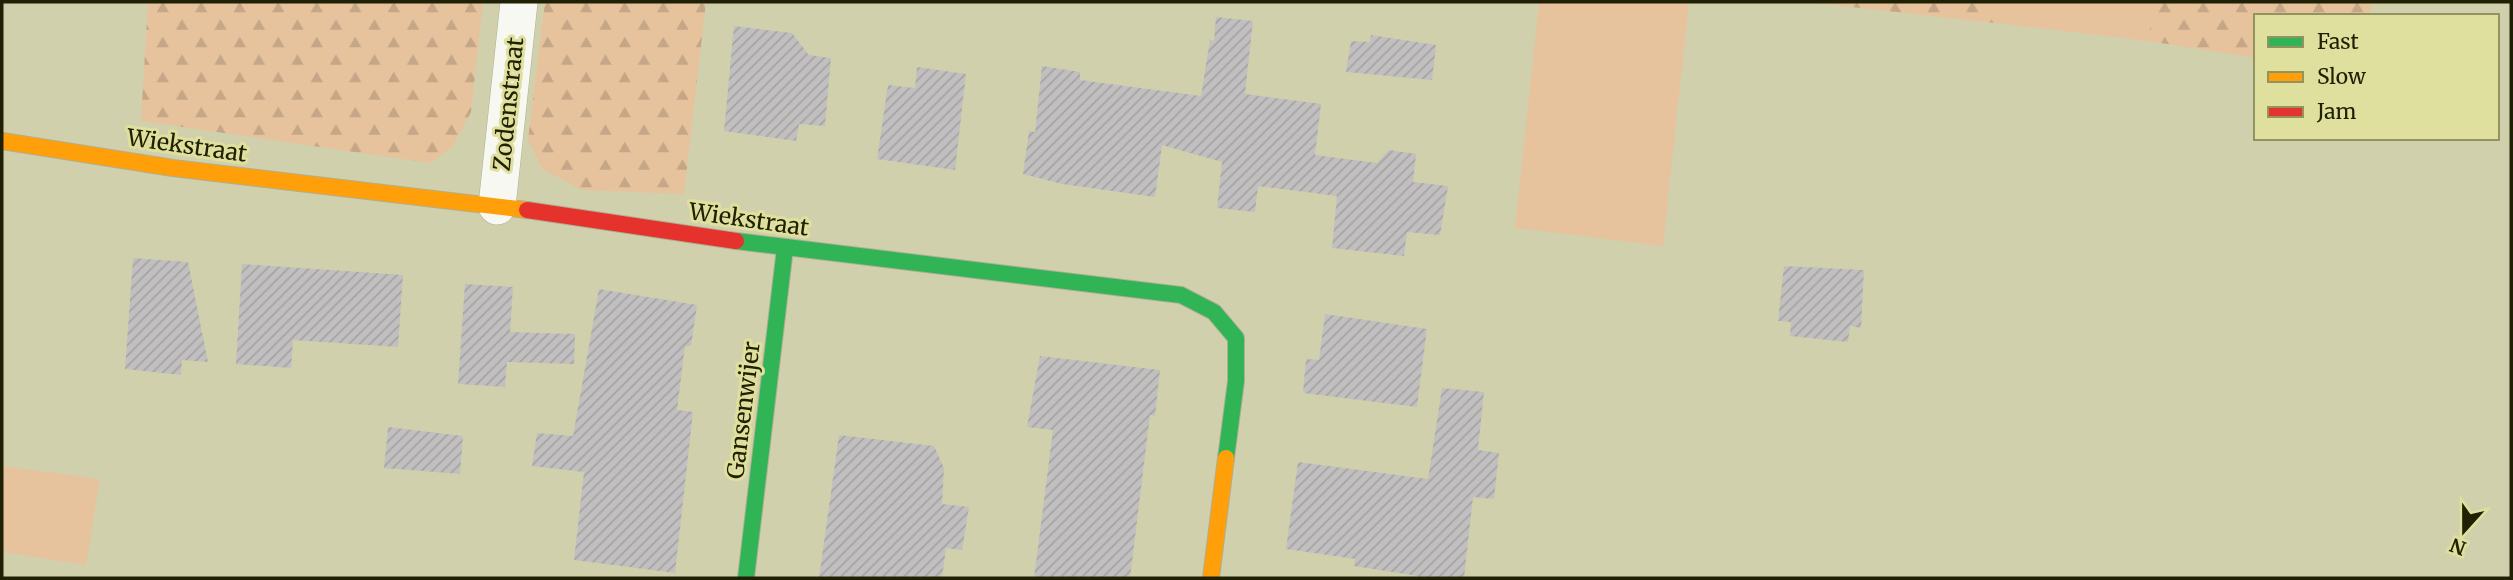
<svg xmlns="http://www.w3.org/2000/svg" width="2513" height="580" font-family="Merriweather,serif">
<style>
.green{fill:#e6c29d}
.forest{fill:url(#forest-firs)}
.building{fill:url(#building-hatch)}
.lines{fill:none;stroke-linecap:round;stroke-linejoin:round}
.street-casing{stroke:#afaf92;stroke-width:38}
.fast-casing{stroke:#afaf92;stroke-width:18}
.slow-casing{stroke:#afaf92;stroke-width:18}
.jam-casing{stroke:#afaf92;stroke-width:18}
.street{stroke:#f8f8f3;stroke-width:37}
.fast{stroke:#30b455;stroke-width:16}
.slow{stroke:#ff9f0a;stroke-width:16}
.jam{stroke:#e5322d;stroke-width:16}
.labels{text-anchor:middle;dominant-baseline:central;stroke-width:6;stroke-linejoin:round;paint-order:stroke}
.street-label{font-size:23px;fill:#202005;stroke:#dfe09d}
</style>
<defs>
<pattern id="forest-firs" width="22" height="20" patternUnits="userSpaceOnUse" patternTransform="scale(1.75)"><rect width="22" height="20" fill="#e6c29d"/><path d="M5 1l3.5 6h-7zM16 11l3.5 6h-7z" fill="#c5a686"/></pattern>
<pattern id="building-hatch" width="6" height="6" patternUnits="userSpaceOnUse" patternTransform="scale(1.75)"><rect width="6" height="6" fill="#c1bfbf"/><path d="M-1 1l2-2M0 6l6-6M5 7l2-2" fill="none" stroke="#a6a4a3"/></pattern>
</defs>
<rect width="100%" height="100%" fill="#d0d1ac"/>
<g class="green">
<polygon points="1539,2 1689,2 1663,246 1515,228"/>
<polygon points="2006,2 2154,2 2148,41 2004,24"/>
<polygon points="2,466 100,479 86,565 2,552"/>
</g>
<g class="forest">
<polygon points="148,2 483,2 471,112 452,147 430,163 141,121"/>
<polygon points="545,2 706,2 684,194 582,190 542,169 528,140"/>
<polygon points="1806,2 2006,2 2004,24"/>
<polygon points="2154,2 2372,2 2370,16 2256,16 2256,58 2148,41"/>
</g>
<g class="building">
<polygon points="1216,17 1253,21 1245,94 1321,104 1315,155 1377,163 1389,150 1416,154 1413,182 1448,186 1440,235 1407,232 1404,256 1332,248 1337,196 1258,186 1255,212 1217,208 1222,162 1162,145 1155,197 1062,184 1023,174 1029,131 1035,132 1042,66 1080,72 1080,80 1201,96 1210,40 1214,41"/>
<polygon points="734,26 792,33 809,55 831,58 825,126 799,124 796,141 724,131"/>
<polygon points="1371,35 1436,45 1432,80 1346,72 1351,41 1370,42"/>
<polygon points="917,67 966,74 955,170 877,159 888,85 915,88"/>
<polygon points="133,258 188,262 208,362 182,360 181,375 125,369"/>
<polygon points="242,264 403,275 398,347 293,340 291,368 236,364"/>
<polygon points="1784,266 1864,270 1861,328 1850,326 1848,342 1790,336 1791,322 1778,321"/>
<polygon points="465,284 513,287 510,332 575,334 574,364 507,362 505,387 458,384"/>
<polygon points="599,289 697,305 691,346 685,346 677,410 693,412 675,573 574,560 584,472 532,466 537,433 573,436"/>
<polygon points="1325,314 1427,329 1417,407 1303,393 1306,359 1319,360"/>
<polygon points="1040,356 1160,370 1155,416 1150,415 1130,578 1034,578 1053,430 1027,427"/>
<polygon points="1442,388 1484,392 1478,450 1499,453 1494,499 1473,497 1464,578 1418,578 1418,576 1354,566 1355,559 1286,549 1298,462 1428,479"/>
<polygon points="388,427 463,436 460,474 384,468"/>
<polygon points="839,435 934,446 944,468 942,504 969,507 962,550 946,548 942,578 819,578"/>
</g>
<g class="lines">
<defs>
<polyline id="street" points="497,206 519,2"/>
<g id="fast">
<polyline points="736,241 1181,295 1214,312 1236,338 1236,381 1226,458"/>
<polyline points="746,578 785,248"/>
</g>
<g id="slow">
<polyline points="2,141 173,168 527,210"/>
<polyline points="1211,578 1226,458"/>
</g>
<polyline id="jam" points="527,210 736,241"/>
</defs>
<use href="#street" class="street-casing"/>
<use href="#fast" class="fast-casing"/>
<use href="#slow" class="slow-casing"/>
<use href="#jam" class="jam-casing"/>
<use href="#street" class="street"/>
<use href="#fast" class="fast"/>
<use href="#slow" class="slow"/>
<use href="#jam" class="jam"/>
</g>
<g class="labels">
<g class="street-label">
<text transform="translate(508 104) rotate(-84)">Zodenstraat</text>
<text transform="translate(187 145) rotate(8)">Wiekstraat</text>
<text transform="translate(749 219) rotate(8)">Wiekstraat</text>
<text transform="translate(743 410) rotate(-83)">Gansenwijer</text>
</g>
</g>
<rect width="2513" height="580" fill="none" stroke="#202005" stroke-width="7"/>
<rect x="2254" y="14" width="245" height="126" fill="#dfe09d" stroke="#939360" stroke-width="2"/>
<rect x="2268" y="37" width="35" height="10" fill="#30b455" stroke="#939360" stroke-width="2"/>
<text x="2317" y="49" font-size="21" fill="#202005">Fast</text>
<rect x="2268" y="72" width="35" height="10" fill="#ff9f0a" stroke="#939360" stroke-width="2"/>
<text x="2317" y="84" font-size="21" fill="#202005">Slow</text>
<rect x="2268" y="107" width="35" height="10" fill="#e5322d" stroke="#939360" stroke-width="2"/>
<text x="2317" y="119" font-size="21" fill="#202005">Jam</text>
<g transform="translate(2464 531) rotate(201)" stroke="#dfe09d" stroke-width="5" paint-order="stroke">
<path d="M0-5L12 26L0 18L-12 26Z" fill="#202005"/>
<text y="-10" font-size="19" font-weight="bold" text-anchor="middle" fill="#202005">N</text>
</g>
</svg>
